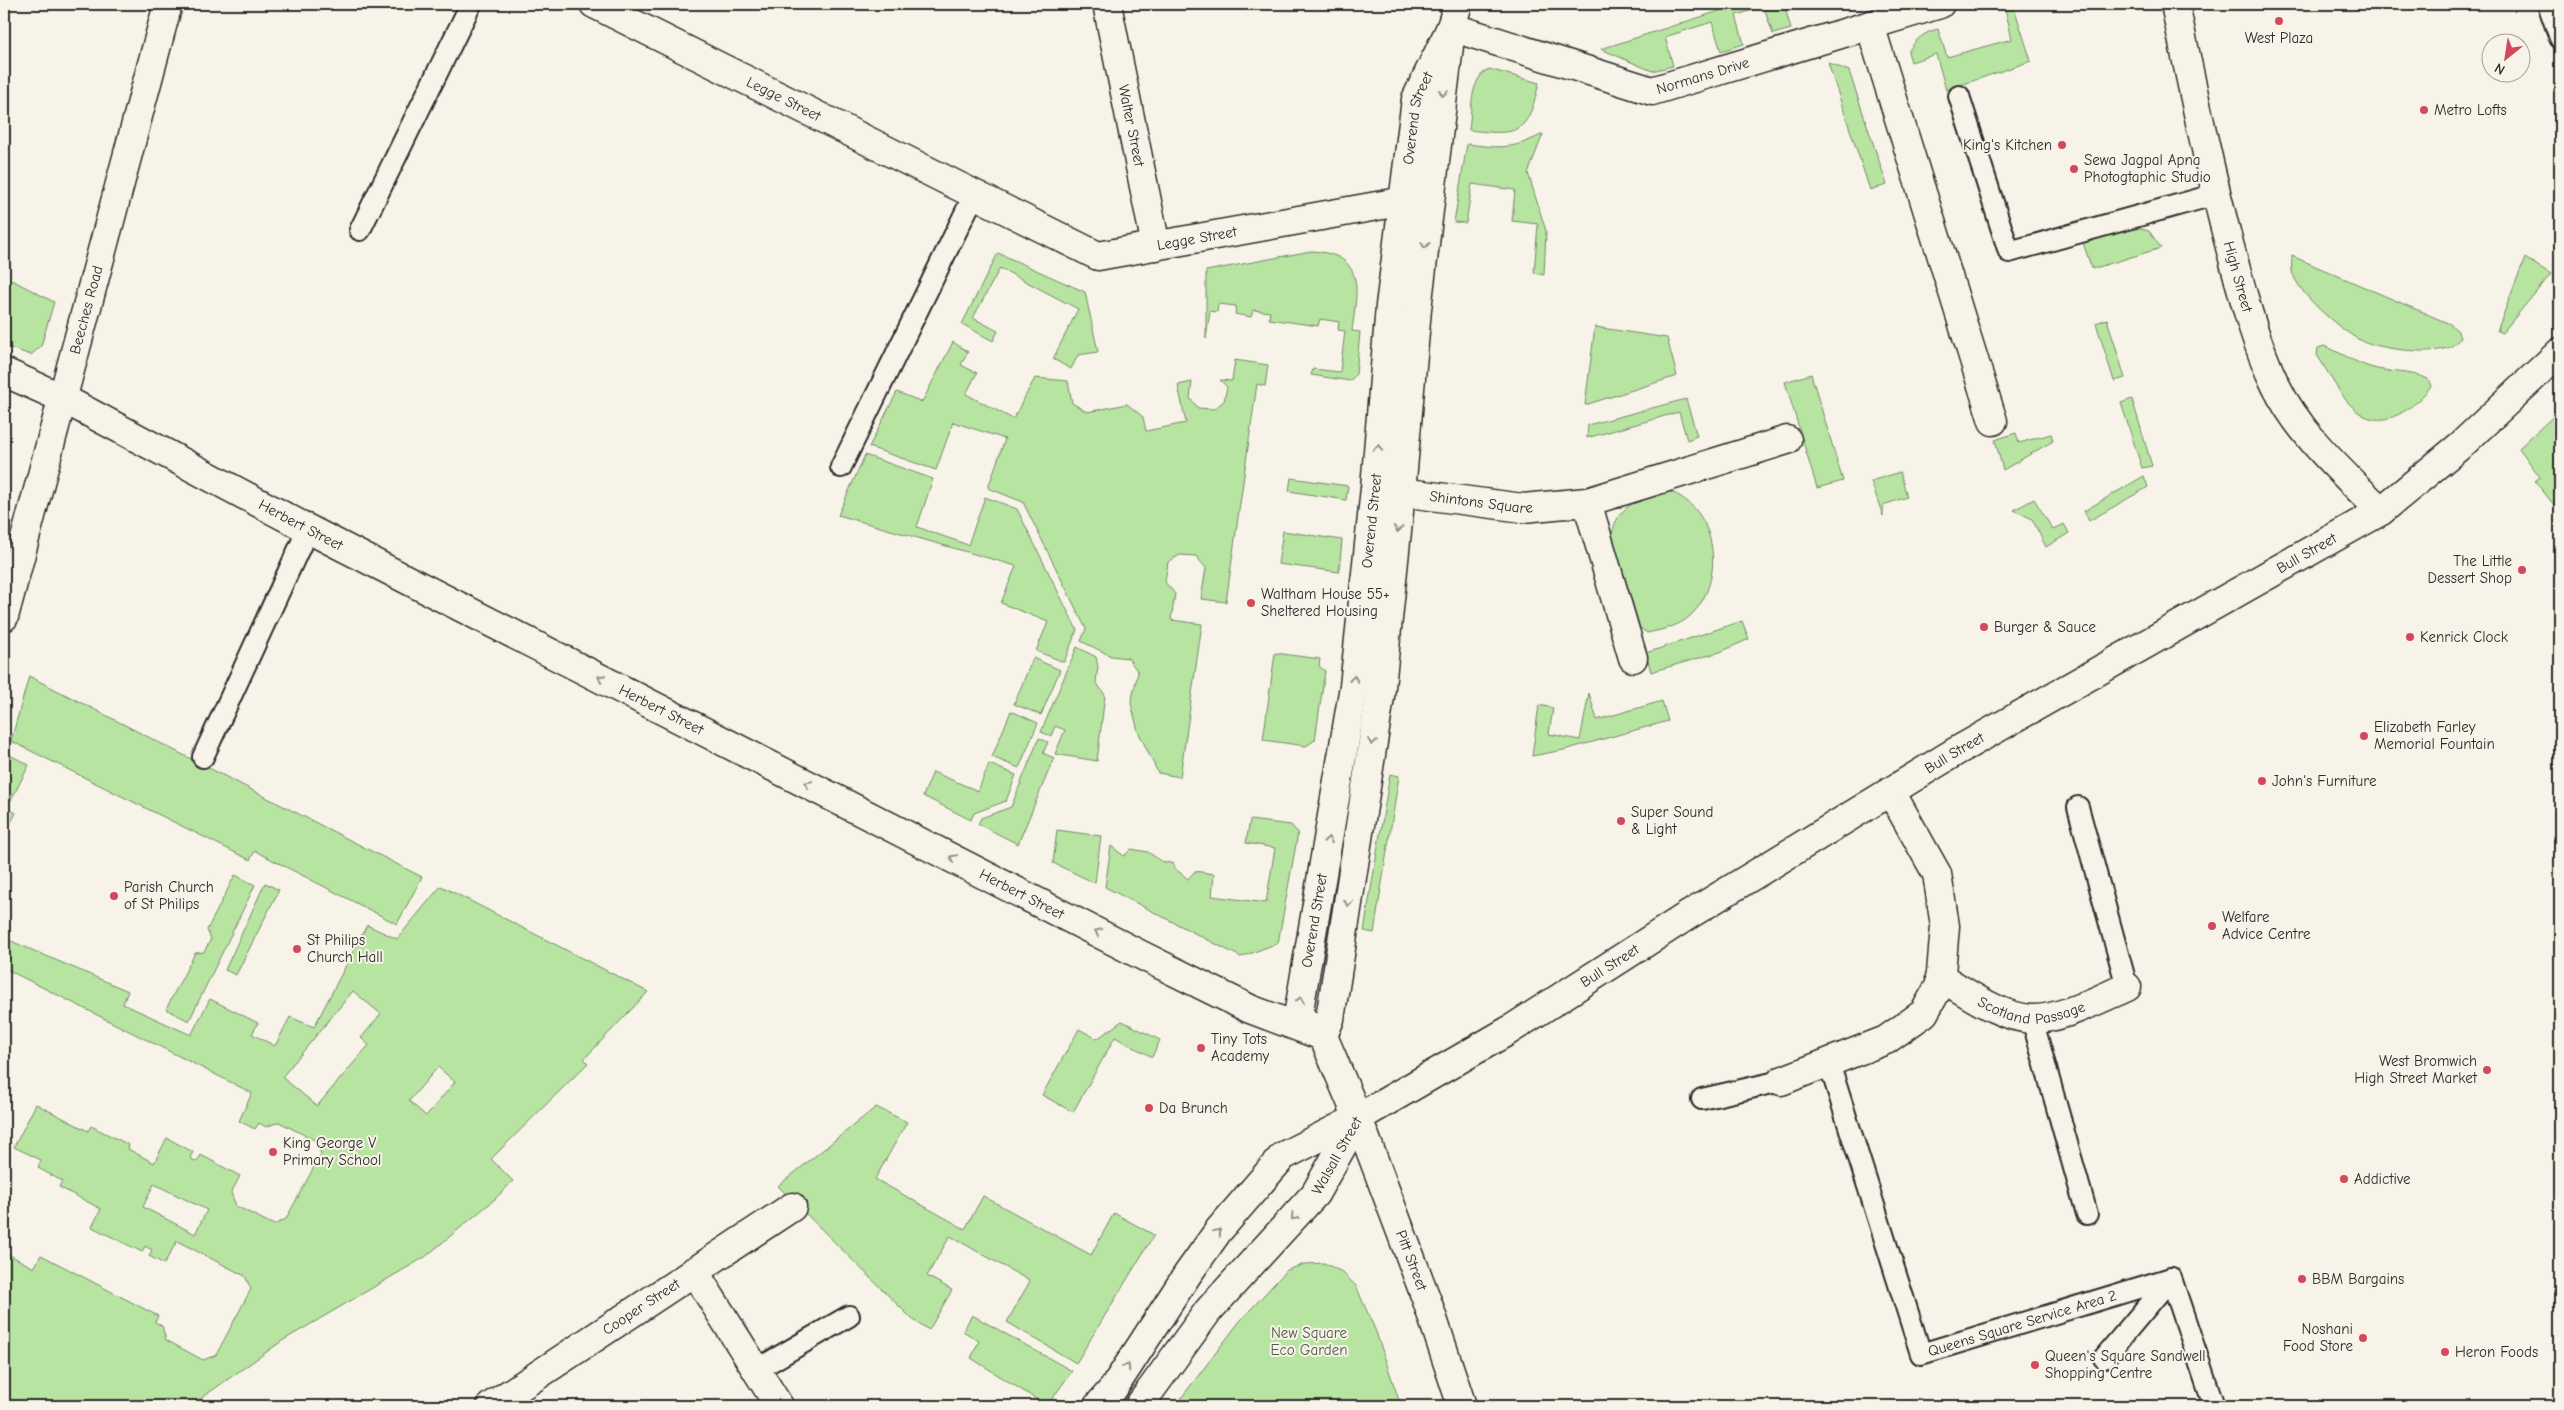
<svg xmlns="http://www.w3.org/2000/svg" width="2564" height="1410" font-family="'Comic Neue',sans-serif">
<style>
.green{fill:#b8e4a2;stroke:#728866;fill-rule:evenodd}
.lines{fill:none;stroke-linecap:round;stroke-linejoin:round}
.lane-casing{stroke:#2b2b2b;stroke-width:24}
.street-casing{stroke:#2b2b2b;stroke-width:31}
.secondary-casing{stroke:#2b2b2b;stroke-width:31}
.lane{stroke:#f7f3e8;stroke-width:20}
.street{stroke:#f7f3e8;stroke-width:28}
.secondary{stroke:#f7f3e8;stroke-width:28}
.oneway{stroke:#918f8a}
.poi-dot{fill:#d1495b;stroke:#f7f3e8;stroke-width:2}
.labels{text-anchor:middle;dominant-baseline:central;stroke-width:4;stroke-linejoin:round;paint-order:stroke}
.poi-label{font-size:15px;fill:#2b2b2b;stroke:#f7f3e8;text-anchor:start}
.street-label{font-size:15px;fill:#2b2b2b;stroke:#f7f3e8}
.park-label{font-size:15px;fill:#4e5949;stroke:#f7f3e8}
</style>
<rect width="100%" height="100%" fill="#f7f3e8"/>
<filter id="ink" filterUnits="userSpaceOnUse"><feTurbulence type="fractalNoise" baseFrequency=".02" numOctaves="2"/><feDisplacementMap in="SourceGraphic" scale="10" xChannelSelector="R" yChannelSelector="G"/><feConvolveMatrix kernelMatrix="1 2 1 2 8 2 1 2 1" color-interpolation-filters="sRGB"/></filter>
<g filter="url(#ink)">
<g class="green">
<polygon points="1741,4 1784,4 1791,29 1773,34 1764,7 1736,15 1744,44 1721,51 1712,22 1665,37 1673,66 1652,71 1601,49"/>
<path d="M2004,4H2013L2031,61L1946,90L1936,54L1911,62L1908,52C1916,39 1923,33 1938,29L1947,57L2012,39Z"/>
<polygon points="1828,63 1849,71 1887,185 1870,190"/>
<path d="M1489,69L1539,83C1527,134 1520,136 1469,130C1472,111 1469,79 1489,69Z"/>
<path d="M1543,134L1528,173L1546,231L1544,275L1534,273L1538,224L1512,221L1515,190L1472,184L1466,223L1454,222L1467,144C1502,148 1511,150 1543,134Z"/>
<polygon points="2134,227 2149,231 2161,248 2092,269 2083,243"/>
<path d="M1311,251C1367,254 1357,291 1352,331L1360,332L1356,374L1350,381L1311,375L1313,369L1340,372L1345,331L1338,330L1339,322L1320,319L1318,326L1269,319L1270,312L1253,310L1251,317L1235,314L1236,306L1218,304L1217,312L1210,311L1206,339V271Z"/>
<polygon points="998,253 1085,292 1098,352 1078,355 1071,369 1053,359 1078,309 1000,268 973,318 998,331 993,341 962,324"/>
<path d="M2292,256L2450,324L2458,331L2460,339C2456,342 2452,347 2448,348C2426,355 2378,349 2358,339C2338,328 2297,293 2292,271C2291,266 2292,260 2292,256Z"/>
<polygon points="2525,258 2551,274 2502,333 2497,331"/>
<polygon points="4,276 54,302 41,346 31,355 4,346"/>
<polygon points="2107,319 2125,378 2114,381 2096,323"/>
<polygon points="1595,327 1667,338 1677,376 1585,405"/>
<polygon points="953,342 968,352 961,365 977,373 966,394 1013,419 1035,378 1068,381 1072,403 1087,412 1127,404 1143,417 1146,431 1186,423 1178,385 1192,382 1190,398 1198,408 1214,409 1224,401 1227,387 1220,380 1232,381 1235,360 1268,365 1265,386 1257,384 1226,602 1201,599 1206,568 1196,556 1180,555 1168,562 1165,582 1175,594 1171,620 1202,624 1180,777 1158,773 1138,731 1131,703 1138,672 1128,658 1111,656 1081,641 1086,629 1023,502 988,488 1005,439 953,422 936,470 869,447 897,392 922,402"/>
<path d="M2324,346C2340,352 2354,362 2370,367C2388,373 2413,371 2428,379L2431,386C2415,407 2385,432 2358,412C2341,399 2329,373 2317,355L2318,348Z"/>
<polygon points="1811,374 1843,481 1817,488 1785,382"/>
<polygon points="1686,399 1697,436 1687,440 1679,412 1587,438 1588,425"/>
<polygon points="2132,399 2152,466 2142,468 2121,403"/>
<polygon points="2560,410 2560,503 2554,505 2535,481 2540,477 2519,448"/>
<polygon points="2016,433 2019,443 2051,434 2053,441 2003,470 1995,440"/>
<polygon points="865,455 933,479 917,527 968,545 985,497 1017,509 1077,630 1064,662 1036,651 1048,622 1001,603 1016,566 838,515"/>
<polygon points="1900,472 1907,497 1883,505 1883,516 1871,481"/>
<polygon points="2144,476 2148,487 2089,521 2084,511"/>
<polygon points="1291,478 1348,486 1346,500 1289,491"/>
<path d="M1668,491C1718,507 1727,582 1690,616C1678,627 1661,630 1647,633L1640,628L1612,534C1618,503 1641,499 1668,491Z"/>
<polygon points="2034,499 2053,530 2064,524 2069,533 2046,547 2032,519 2014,510"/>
<polygon points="1283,531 1342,540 1339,572 1278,564"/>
<polygon points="1742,621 1749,639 1720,652 1651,672 1646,653"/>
<polygon points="1077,647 1096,657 1098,667 1096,682 1105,695 1097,761 1055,754 1065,730 1055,726 1051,736 1041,732"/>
<polygon points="1275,653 1320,659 1319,666 1325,671 1315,740 1306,746 1263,740"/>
<polygon points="1033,658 1060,670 1041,715 1014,704"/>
<polygon points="29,676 422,877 397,924 255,851 250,860 11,741"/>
<polygon points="1589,693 1597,720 1662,701 1668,721 1564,750 1532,756 1539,705 1553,708 1549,734 1580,740"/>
<polygon points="1011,711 1038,723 1019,768 992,757"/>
<polygon points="1039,738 1048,742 1043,753 1054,758 1018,844 978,824 981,818 1011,807"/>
<polygon points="8,754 29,765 7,808 16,813 4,836 4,768"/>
<polygon points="989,764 1016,775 1006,801 974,813 971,820 923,796 933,772 978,791"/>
<polygon points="1390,774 1399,776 1374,933 1364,931"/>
<polygon points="1250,820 1291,825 1298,833 1278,943 1241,957 1105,887 1111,846 1124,856 1131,849 1148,852 1161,861 1174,864 1174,868 1188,879 1195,871 1214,874 1212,896 1266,903 1275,848 1246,843"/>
<polygon points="1057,830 1101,836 1095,883 1053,863"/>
<polygon points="235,875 255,885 189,1021 166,1009 195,953 204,952 211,939 207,930"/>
<polygon points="265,883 279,890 236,975 225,970"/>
<path d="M441,886L648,992L584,1059L588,1063L491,1159L513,1181L494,1200L425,1257L282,1341L190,1406H4V1252L34,1268L41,1255L158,1316L155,1322L162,1326L166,1340L203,1360L216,1355L251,1289L245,1276L177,1241L164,1264L149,1256L152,1250L145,1246L142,1252L92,1227L101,1209L59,1187L62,1181L38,1168L41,1160L14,1147L36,1104L88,1131L91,1126L129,1145L128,1149L154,1163L167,1138L193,1152L190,1158L197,1162L201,1155L240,1176L231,1193L236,1206L274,1225L286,1219L321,1154L316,1141L279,1122L266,1127L259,1123L255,1129L239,1121L252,1093L4,968V938L128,991L123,1004L191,1035L210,999L258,1023L252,1034L275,1046L290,1017L314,1027L367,925L397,939ZM353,991L381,1014L361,1038L369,1045L317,1106L282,1077ZM438,1067L455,1082L426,1116L409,1101ZM154,1184L207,1210L195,1234L143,1207Z"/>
<polygon points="1122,1021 1160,1040 1152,1057 1115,1037 1073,1112 1042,1095 1079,1029 1097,1039"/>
<polygon points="876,1107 907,1122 875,1179 965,1229 983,1196 1091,1255 1114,1213 1154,1235 1076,1363 1007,1322 1030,1281 950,1236 927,1276 952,1290 929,1330 912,1319 778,1186"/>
<polygon points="1324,1263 1342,1272 1356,1286 1376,1332 1401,1406 1175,1406 1240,1321 1287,1270 1305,1264"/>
<polygon points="972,1315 1072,1371 1047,1406 971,1358 979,1341 963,1331"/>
</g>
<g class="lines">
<defs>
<g id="lane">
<polyline points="2548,4 2560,38"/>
<polyline points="1959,96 2009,252 2217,194"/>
<polyline points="360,230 471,4"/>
<polyline points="841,467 975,193"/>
<polyline points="203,757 308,529"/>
<polyline points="2078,807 2127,987"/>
<polyline points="2032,1019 2087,1214"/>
<path id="s1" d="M1829,1063L1921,1354L2171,1278L2214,1406"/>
<polyline points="1702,1099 1781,1081"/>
<polyline points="2104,1358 2171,1278"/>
<polyline points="756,1370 849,1316"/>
</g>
<g id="street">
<path id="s2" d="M594,4L1098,256L1427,197"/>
<path id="s3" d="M1107,4L1156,246"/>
<polyline points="1870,25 1993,421"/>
<path id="s4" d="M1451,27L1652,91L1940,4"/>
<path id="s5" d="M4,372L62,398L308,529L1141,955L1250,1009L1322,1036"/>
<path id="s6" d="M1377,489L1523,508L1587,502L1787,440"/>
<polyline points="1587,502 1633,658"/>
<path id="s7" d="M4,617L168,4"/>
<path id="s8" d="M1940,977C1968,993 1999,1017 2032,1019C2060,1020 2101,998 2127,987"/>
<polyline points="1781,1081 1886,1040 1924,1013 1940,985 1945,926 1937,874 1891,792"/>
<path id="s9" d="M1358,1118L1427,1301L1462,1406"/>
<polyline points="694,1271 779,1406"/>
<path id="s10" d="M491,1406L792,1207"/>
</g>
<g id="secondary">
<path id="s11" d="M2175,4C2192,86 2209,169 2231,251C2243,295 2255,342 2275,384C2299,434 2342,472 2381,511"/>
<polyline points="1323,1036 1330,1019 1380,697 1401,492 1417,309 1449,46"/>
<path id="s12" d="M1358,1118L1323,1036L1298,1016L1354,686L1375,488L1390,306L1416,99L1451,27L1458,4"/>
<path id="s13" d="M1098,1406L1113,1389L1187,1275L1219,1230L1283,1156L1358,1118L1508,1031L1687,916L1955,752L2381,511L2461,445L2560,352"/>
<path id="s14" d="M1139,1406L1208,1311L1315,1194L1358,1118"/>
</g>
</defs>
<use href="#lane" class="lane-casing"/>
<use href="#street" class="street-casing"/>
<use href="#secondary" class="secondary-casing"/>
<use href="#lane" class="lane"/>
<use href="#street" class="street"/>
<use href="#secondary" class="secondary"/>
</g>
<defs><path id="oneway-chevron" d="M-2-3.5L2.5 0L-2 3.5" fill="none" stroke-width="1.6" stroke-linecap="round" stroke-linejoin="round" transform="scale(1.25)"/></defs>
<g class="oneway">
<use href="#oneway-chevron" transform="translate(1443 93) rotate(97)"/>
<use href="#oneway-chevron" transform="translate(1425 245) rotate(97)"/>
<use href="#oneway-chevron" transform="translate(1378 448) rotate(-86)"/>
<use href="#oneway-chevron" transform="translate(1398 529) rotate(96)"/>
<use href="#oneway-chevron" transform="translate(601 678) rotate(-153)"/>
<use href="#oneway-chevron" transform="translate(1354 679) rotate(-84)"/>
<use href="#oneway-chevron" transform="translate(1372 742) rotate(99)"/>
<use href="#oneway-chevron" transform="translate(808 784) rotate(-153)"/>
<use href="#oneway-chevron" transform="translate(1328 840) rotate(-80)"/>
<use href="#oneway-chevron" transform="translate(953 858) rotate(-153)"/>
<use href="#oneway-chevron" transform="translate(1348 903) rotate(99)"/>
<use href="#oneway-chevron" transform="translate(1098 932) rotate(-152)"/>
<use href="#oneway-chevron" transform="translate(1300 1000) rotate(-80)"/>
<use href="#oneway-chevron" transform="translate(1294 1217) rotate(132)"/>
<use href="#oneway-chevron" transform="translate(1218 1232) rotate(-52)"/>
<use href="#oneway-chevron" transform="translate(1127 1367) rotate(-57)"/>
</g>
</g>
<g class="poi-dot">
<circle cx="2279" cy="21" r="5"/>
<circle cx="2424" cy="110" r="5"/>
<circle cx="2062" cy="145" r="5"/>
<circle cx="2074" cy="169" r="5"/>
<circle cx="2522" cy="570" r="5"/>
<circle cx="1251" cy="603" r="5"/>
<circle cx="1984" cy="627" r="5"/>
<circle cx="2410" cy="637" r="5"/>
<circle cx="2364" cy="736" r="5"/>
<circle cx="2262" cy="781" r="5"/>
<circle cx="1621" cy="821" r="5"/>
<circle cx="114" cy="896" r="5"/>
<circle cx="2212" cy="926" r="5"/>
<circle cx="297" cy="949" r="5"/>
<circle cx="1201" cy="1048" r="5"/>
<circle cx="2487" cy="1070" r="5"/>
<circle cx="1149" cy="1108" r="5"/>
<circle cx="273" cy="1152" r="5"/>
<circle cx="2344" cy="1179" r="5"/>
<circle cx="2302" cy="1279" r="5"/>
<circle cx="2363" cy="1338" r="5"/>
<circle cx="2445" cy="1352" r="5"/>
<circle cx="2035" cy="1365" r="5"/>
</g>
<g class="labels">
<g class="poi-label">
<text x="2279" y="38" text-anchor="middle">West Plaza</text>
<text x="2434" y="110">Metro Lofts</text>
<text x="2052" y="145" text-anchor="end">King's Kitchen</text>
<text x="2084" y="160">Sewa Jagpal Apna<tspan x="2084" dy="17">Photogtaphic Studio</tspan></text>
<text x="2512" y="561" text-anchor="end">The Little<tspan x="2512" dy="17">Dessert Shop</tspan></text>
<text x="1261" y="594">Waltham House 55+<tspan x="1261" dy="17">Sheltered Housing</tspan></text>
<text x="1994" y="627">Burger &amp; Sauce</text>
<text x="2420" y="637">Kenrick Clock</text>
<text x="2374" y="727">Elizabeth Farley<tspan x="2374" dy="17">Memorial Fountain</tspan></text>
<text x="2272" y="781">John's Furniture</text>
<text x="1631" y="812">Super Sound<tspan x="1631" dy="17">&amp; Light</tspan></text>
<text x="124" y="887">Parish Church<tspan x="124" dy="17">of St Philips</tspan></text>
<text x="2222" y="917">Welfare<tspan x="2222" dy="17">Advice Centre</tspan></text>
<text x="307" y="940">St Philips<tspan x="307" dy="17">Church Hall</tspan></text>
<text x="1211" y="1039">Tiny Tots<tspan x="1211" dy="17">Academy</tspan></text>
<text x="2477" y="1061" text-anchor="end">West Bromwich<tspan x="2477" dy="17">High Street Market</tspan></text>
<text x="1159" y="1108">Da Brunch</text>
<text x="283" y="1143">King George V<tspan x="283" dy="17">Primary School</tspan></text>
<text x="2354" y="1179">Addictive</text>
<text x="2312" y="1279">BBM Bargains</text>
<text x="2353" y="1329" text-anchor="end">Noshani<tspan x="2353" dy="17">Food Store</tspan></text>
<text x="2455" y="1352">Heron Foods</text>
<text x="2045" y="1356">Queen's Square Sandwell<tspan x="2045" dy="17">Shopping Centre</tspan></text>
</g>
<g class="street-label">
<text stroke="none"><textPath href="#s4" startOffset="264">Normans Drive</textPath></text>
<text stroke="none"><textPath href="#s2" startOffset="212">Legge Street</textPath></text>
<text stroke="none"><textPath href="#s12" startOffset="1028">Overend Street</textPath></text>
<text stroke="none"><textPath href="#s3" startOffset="124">Walter Street</textPath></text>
<text stroke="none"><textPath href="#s2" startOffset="664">Legge Street</textPath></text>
<text stroke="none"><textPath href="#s11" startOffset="280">High Street</textPath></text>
<text stroke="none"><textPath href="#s7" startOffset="318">Beeches Road</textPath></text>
<text stroke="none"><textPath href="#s6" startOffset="105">Shintons Square</textPath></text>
<text stroke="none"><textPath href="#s12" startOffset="622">Overend Street</textPath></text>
<text stroke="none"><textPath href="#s5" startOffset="334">Herbert Street</textPath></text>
<text stroke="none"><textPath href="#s13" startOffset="1500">Bull Street</textPath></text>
<text stroke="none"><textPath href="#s5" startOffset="739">Herbert Street</textPath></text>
<text stroke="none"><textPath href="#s13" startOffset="1095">Bull Street</textPath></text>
<text stroke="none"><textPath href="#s5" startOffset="1144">Herbert Street</textPath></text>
<text stroke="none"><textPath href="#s12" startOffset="218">Overend Street</textPath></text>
<text stroke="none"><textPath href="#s13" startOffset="690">Bull Street</textPath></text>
<text stroke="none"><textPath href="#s8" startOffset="101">Scotland Passage</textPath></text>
<text stroke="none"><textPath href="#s14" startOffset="320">Walsall Street</textPath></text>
<text stroke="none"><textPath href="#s9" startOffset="152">Pitt Street</textPath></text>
<text stroke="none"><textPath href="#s10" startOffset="180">Cooper Street</textPath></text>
<text stroke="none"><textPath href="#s1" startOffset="411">Queens Square Service Area 2</textPath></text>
</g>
<g class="park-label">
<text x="1309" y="1333">New Square<tspan x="1309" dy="17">Eco Garden</tspan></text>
</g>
</g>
<rect width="2564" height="1410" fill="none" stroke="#f7f3e8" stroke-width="20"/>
<rect x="10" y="10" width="2544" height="1390" fill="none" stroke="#2b2b2b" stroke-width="2" filter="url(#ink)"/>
<g transform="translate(2506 58) rotate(210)"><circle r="24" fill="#f7f3e8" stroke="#a5a39c"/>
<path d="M0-4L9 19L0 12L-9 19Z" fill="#d1495b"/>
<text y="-8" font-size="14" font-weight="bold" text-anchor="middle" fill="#2b2b2b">N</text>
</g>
</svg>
